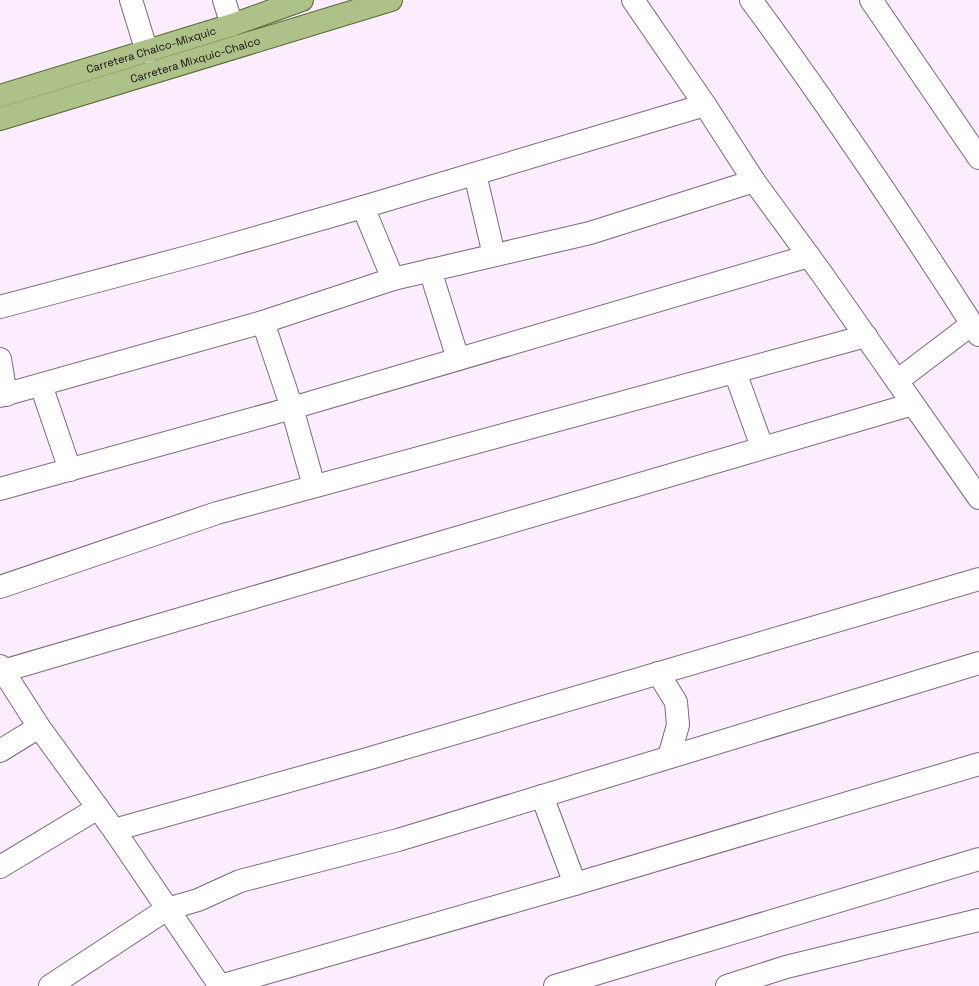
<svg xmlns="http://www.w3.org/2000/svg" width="979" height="986" font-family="'Space Grotesk',sans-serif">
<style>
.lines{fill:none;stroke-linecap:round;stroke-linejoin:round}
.minor-casing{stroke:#7c667f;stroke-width:24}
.major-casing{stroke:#54672e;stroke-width:24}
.minor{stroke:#fff;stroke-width:22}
.major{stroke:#adc189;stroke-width:22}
.labels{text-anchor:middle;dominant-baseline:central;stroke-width:4;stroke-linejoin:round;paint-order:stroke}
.street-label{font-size:11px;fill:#150d16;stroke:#fcedfe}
</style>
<rect width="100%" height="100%" fill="#fcedfe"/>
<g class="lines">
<defs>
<g id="minor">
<polyline points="131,0 147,52"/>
<polyline points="224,0 232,25"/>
<polyline points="633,0 705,105 754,181 822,274 979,498"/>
<path d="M751,0C831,109 906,221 979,335"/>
<polyline points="871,0 979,158"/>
<polyline points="475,174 494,255"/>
<polyline points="363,207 393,279"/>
<polyline points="430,270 458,359"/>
<polyline points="0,307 206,252 363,207 705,105"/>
<polyline points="263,322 292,408 314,486"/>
<polyline points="0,359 6,395"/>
<polyline points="735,372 762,447"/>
<polyline points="897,381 972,324"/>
<polyline points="41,385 70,470"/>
<polyline points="0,396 263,322 393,279 590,233 754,181"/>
<polyline points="0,489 292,408 809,256"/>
<polyline points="0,587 217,513 866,336"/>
<polyline points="0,666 39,727 114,830 220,986"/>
<polyline points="3,671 913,404"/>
<polyline points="658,673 676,702 678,725 669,757"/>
<polyline points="0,751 39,727"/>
<polyline points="542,796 575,884"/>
<polyline points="114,830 367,759 979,579"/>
<polyline points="0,867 98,808"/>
<polyline points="50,986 167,909 198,900 240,881 398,840 979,663"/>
<polyline points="220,986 575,884 979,764"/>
<polyline points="555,986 979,859"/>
<polyline points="727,986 786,967 979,920"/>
</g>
<g id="major">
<path id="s1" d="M0,96L232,25L302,0"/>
<path id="s2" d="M0,119L391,0"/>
</g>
</defs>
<use href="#minor" class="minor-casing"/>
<use href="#major" class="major-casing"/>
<use href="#minor" class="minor"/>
<use href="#major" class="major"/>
</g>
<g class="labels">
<g class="street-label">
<text stroke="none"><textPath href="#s1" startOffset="158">Carretera Chalco-Mixquic</textPath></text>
<text stroke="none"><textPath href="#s2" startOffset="204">Carretera Mixquic-Chalco</textPath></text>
</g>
</g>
</svg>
